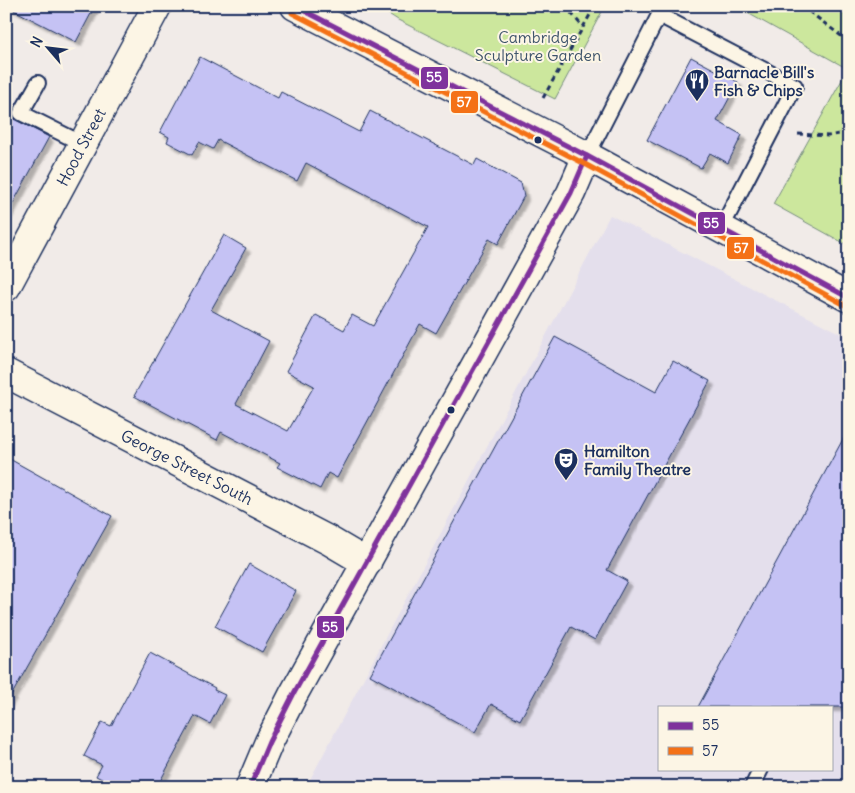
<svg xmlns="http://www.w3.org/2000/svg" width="855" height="793" font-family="Delius,sans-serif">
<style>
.built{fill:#e4dfec;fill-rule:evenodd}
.green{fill:#cce79d;stroke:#748b7e}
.building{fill:#c5c2f4;stroke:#1b2f5e;filter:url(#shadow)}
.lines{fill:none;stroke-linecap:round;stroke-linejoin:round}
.lane-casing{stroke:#1b2f5e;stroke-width:18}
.street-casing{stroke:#1b2f5e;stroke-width:31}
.secondary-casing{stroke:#1b2f5e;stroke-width:31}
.path{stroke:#1b2f5e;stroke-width:3;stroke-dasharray:5 4;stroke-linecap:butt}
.lane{stroke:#fcf5e5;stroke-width:14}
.street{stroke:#fcf5e5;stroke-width:28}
.secondary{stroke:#fcf5e5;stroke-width:28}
.bus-1-casing{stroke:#fcf5e5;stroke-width:9}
.bus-2-casing{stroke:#fcf5e5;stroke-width:9}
.bus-1{stroke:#7f329c;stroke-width:5}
.bus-2{stroke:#f47116;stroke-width:5}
.bus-dot{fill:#1b2f5e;stroke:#fcf5e5;stroke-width:2}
.labels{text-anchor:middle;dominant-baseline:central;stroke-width:4;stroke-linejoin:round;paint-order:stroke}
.park-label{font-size:16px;fill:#3e546b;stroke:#fcf5e5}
.poi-label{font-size:16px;font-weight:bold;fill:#1b2f5e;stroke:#fcf5e5;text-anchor:start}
.street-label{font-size:16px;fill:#1b2f5e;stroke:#fcf5e5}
.line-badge{stroke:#fcf5e5;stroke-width:2}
.badge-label{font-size:14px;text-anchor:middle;font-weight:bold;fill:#fff}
</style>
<defs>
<filter id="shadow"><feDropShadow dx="4.5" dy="4.5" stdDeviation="1" flood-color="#0004"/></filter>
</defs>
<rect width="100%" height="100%" fill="#f1ebe8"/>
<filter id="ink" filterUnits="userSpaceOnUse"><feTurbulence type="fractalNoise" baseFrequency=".02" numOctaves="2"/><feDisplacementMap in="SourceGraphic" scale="10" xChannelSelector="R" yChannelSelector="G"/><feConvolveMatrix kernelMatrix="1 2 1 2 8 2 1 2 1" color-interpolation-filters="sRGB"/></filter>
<g filter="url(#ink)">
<path class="built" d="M610,215L849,338V787H306ZM659,707H831V769H659Z"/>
<g class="green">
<polygon points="376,6 605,6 555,99 398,20"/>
<polygon points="735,6 849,6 849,246 773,204 848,69"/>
</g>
<g class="building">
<polygon points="6,6 95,6 76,42"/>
<polygon points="200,57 278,98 281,92 359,132 370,111 474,165 477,159 521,183 524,196 498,244 489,239 436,333 420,324 337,478 328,473 320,489 277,467 280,463 221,432 217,440 134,396 224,235 246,248 211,310 269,341 236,404 288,431 314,386 286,371 316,315 344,330 352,315 373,326 428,227 306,163 297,181 218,140 213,149 199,142 192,155 167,142 169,137 160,132"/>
<polygon points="691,57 738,82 717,121 742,135 728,163 710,153 701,168 647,140"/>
<polygon points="6,115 49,137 6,216"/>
<polygon points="555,337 656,392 673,361 710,381 607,570 627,581 595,640 571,627 520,720 491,704 475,732 370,675"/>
<polygon points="849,428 849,707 698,707"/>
<polygon points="6,457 112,516 6,705"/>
<polygon points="249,564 296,591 262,652 215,626"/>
<polygon points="150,653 215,688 214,690 225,695 210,724 195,716 157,787 117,787 96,776 102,765 84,756 102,722 111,726"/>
</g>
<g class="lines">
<defs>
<g id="lane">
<polyline points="38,83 21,113 83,144"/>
<polyline points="587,156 659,15 795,86 721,229"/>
<polyline points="752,787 761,769"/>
</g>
<polyline id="street" points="6,287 157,6"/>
<g id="secondary">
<polyline points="295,6 587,156 849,298"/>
<polyline points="6,373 328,540 367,563"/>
<polyline points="250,787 269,742 293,695 571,193 587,156"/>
</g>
</defs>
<use href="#lane" class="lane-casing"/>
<use href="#street" class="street-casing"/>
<use href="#secondary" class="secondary-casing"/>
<g class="path">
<polyline points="565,6 583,27"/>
<polyline points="802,6 849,42"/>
<polyline points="543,98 595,6"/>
<polyline points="798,134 828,136 849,132"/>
</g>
<use href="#lane" class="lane"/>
<use href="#street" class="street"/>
<use href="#secondary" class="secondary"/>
<defs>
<g id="bus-1">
<polyline points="295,6 587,156 849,298"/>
<polyline points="250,787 269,742 293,695 571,193 587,156"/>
</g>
<polyline id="bus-2" points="292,13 583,163 845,305"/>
</defs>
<use href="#bus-1" class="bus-1-casing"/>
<use href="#bus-2" class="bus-2-casing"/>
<use href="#bus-1" class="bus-1"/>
<use href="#bus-2" class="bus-2"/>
</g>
</g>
<defs>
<symbol id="restaurant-pin" viewBox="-11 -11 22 30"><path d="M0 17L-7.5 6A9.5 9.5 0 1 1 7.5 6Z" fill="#1b2f5e" stroke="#fcf5e5"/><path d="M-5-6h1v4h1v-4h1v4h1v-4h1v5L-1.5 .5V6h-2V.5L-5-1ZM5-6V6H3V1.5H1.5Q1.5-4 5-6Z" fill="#fff"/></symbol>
<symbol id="theatre-pin" viewBox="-11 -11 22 30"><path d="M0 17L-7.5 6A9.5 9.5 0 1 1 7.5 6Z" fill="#1b2f5e" stroke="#fcf5e5"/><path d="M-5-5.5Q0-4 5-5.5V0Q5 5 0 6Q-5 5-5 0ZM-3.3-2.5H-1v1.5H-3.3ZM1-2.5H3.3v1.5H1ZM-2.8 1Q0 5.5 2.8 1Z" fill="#fff"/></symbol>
</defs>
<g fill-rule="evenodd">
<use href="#restaurant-pin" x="683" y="67" width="28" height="38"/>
<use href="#theatre-pin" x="552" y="446" width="28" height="38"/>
</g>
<g class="bus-dot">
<circle cx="538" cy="140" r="4.5"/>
<circle cx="451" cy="410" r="4.5"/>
</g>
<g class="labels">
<g class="park-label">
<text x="538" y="37">Cambridge<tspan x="538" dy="18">Sculpture Garden</tspan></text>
</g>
<g class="poi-label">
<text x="714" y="72">Barnacle Bill's<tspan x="714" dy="18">Fish &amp; Chips</tspan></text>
<text x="584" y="451">Hamilton<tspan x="584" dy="18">Family Theatre</tspan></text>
</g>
<g class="street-label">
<text transform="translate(81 147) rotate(-62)">Hood Street</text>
<text transform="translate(187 467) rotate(27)">George Street South</text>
</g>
</g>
<g class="line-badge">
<rect x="420" y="66" width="29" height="24" rx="5" fill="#7f329c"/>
<rect x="450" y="90" width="29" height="24" rx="5" fill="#f47116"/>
<rect x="697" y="211" width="29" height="24" rx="5" fill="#7f329c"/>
<rect x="726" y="236" width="29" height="24" rx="5" fill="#f47116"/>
<rect x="316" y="615" width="29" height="24" rx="5" fill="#7f329c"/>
</g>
<g class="badge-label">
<text x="434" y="82">55</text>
<text x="464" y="107">57</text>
<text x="711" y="228">55</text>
<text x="741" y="253">57</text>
<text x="330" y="632">55</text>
</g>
<rect width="855" height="793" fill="none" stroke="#fcf5e5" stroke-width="25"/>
<rect x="12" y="12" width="830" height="768" fill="none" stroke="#1b2f5e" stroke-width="2" filter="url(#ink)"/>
<rect x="658" y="706" width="175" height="65" fill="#fcf5e5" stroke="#a2a6af"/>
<rect x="668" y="722" width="25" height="8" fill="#7f329c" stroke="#a2a6af"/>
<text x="702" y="730" font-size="15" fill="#1b2f5e">55</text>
<rect x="668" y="747" width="25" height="8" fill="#f47116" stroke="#a2a6af"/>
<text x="702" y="756" font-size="15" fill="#1b2f5e">57</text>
<g transform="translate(48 48) rotate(298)" stroke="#fcf5e5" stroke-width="4" paint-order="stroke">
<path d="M0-4L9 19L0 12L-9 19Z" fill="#1b2f5e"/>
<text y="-8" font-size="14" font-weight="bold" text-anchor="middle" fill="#1b2f5e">N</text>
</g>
</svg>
